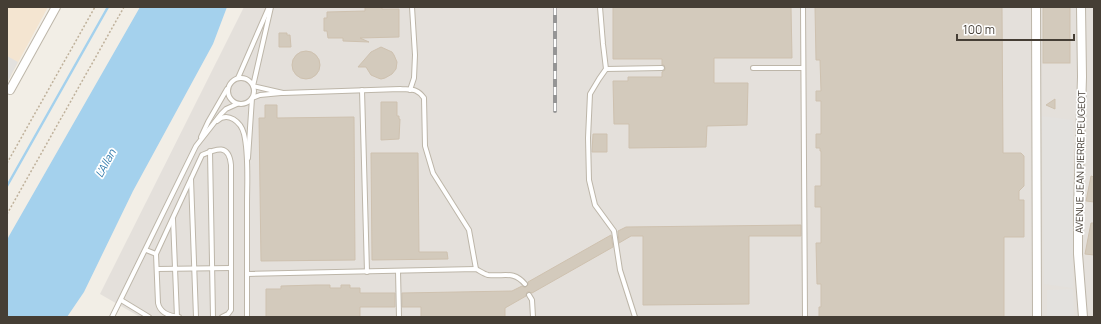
<svg xmlns="http://www.w3.org/2000/svg" width="1101" height="324" font-family="Manrope,sans-serif">
<style>
.commercial{fill:#f4e5d1}
.industrial{fill:#e4e0db}
.parking{fill:#e3e1de}
.water{fill:#a4d1ed}
.lines{fill:none;stroke-linecap:round;stroke-linejoin:round}
.stream{stroke:#a4d1ed;stroke-width:2.5}
.building{fill:#d3cabc;stroke:#cec1af}
.service-casing{stroke:#bdb6a9;stroke-width:6}
.minor-casing{stroke:#bdb6a9;stroke-width:10}
.path{stroke:#bfb19b;stroke-width:1.5;stroke-dasharray:2 2;stroke-linecap:butt}
.service{stroke:#fff;stroke-width:4}
.minor{stroke:#fff;stroke-width:8}
.rail-casing{stroke:#959595;stroke-width:4}
.rail{stroke:#fff;stroke-width:2.5;stroke-dasharray:8;stroke-linecap:butt}
.labels{text-anchor:middle;dominant-baseline:central;stroke-width:3.5;stroke-linejoin:round;paint-order:stroke}
.street-label{font-size:10px;fill:#453e35;stroke:#fff}
.water-label{font-size:11px;font-style:italic;fill:#337cad;stroke:#fff}
</style>
<rect width="100%" height="100%" fill="#f2eee6"/>
<polygon class="commercial" points="7,7 48,7 7,83"/>
<polygon class="industrial" points="244,7 1094,7 1094,317 140,317 100,294"/>
<g class="parking">
<polygon points="7,56 18,62 7,83"/>
<polygon points="1042,116 1073,120 1073,288 1044,284"/>
<polygon points="1073,289 1074,317 1047,317 1047,290"/>
</g>
<polygon class="water" points="140,7 227,7 213,44 133,191 84,292 67,317 7,317 7,240 9,236"/>
<g class="lines">
<polyline class="stream" points="7,186 108,7"/>
</g>
<g class="building">
<polygon points="365,7 382,7 382,9 399,9 399,37 360,38 369,42 343,41 343,38 328,38 327,31 324,31 324,18 327,18 327,12 365,11"/>
<polygon points="613,7 791,7 792,58 714,58 714,83 748,83 747,125 707,126 706,147 629,148 629,124 614,124 613,81 628,81 628,77 662,77 662,72 665,70 665,68 664,65 662,65 662,59 613,59"/>
<polygon points="815,7 1002,7 1003,153 1021,153 1024,156 1024,186 1019,191 1019,200 1024,200 1024,237 1004,237 1004,317 819,317 819,307 821,307 821,284 817,284 816,243 821,243 821,207 815,207 815,186 821,186 821,151 820,151 820,148 816,148 816,134 821,134 821,101 816,101 816,91 821,91 820,60 816,60"/>
<rect x="1043" y="7" width="27" height="56"/>
<polygon points="279,33 287,33 287,35 290,35 291,47 279,47"/>
<polygon points="381,47 392,52 394,55 397,62 396,69 392,74 385,78 381,79 378,78 371,75 366,67 358,67 371,52"/>
<circle cx="306" cy="65" r="14"/>
<polygon points="1055,99 1055,109 1046,105"/>
<polygon points="381,102 397,102 397,116 399,116 399,119 400,119 399,139 381,140"/>
<polygon points="265,105 277,105 277,118 354,117 355,260 261,261 259,118 265,118"/>
<polygon points="593,134 607,134 607,152 592,152"/>
<polygon points="371,153 418,153 419,252 447,252 448,259 372,260"/>
<polygon points="1091,176 1094,177 1094,202 1086,201"/>
<polygon points="1091,223 1094,223 1094,255 1085,254"/>
<polygon points="801,225 801,236 749,236 749,304 643,305 643,236 631,236 619,243 618,231 626,227"/>
<polygon points="611,235 613,247 532,293 529,292 527,292 526,296 505,308 505,317 421,317 421,307 402,307 402,293 512,291 522,286 524,287 526,287 528,285 528,282"/>
<polygon points="316,285 330,285 330,288 341,288 341,285 350,285 350,288 360,288 360,293 395,293 395,307 360,307 360,317 266,317 266,289 281,289 281,286"/>
</g>
<g class="lines">
<defs>
<g id="service">
<path d="M271,7L253,86L283,93L400,89C412,90 417,88 424,98L425,146L433,173L469,230L476,269"/>
<polyline points="600,7 603,44 606,69 599,79 590,94 588,138 589,180 595,205 614,231 620,270 635,317"/>
<polyline points="803,7 805,317"/>
<polyline points="753,68 803,68"/>
<polyline points="606,69 662,68"/>
<circle cx="241" cy="91" r="13"/>
<polyline points="238,78 269,7"/>
<polyline points="362,90 367,272"/>
<polyline points="410,90 414,78 415,55 412,7"/>
<path d="M217,121C228,111 241,122 244,134C249,155 247,182 247,204C247,242 247,279 247,317"/>
<polyline points="201,137 208,122 227,89"/>
<polyline points="210,151 213,317"/>
<polyline points="248,158 252,98 260,95 281,93"/>
<polyline points="191,179 196,317"/>
<polyline points="173,219 177,317"/>
<polyline points="146,250 156,254"/>
<polyline points="157,269 231,268"/>
<polyline points="398,271 399,317"/>
<path d="M247,274L476,269C480,271 484,274 488,275C504,277 513,270 525,284"/>
<polyline points="529,295 532,300 533,317"/>
<polyline points="121,300 149,317"/>
<polyline points="112,317 196,146 221,114 226,109 237,104"/>
<path d="M179,317C169,316 160,313 158,303L156,254L202,155C216,149 229,143 231,165V310L228,314L222,317"/>
</g>
<g id="minor">
<polyline points="1036,7 1037,317"/>
<polyline points="1081,7 1082,77 1078,210 1078,254 1083,317"/>
<polyline points="10,90 56,7"/>
</g>
</defs>
<use href="#service" class="service-casing"/>
<use href="#minor" class="minor-casing"/>
<g class="path">
<polyline points="7,163 95,7"/>
<polyline points="7,214 124,7"/>
</g>
<use href="#service" class="service"/>
<use href="#minor" class="minor"/>
<defs>
<polyline id="rail" points="555,7 555,111"/>
</defs>
<use href="#rail" class="rail-casing"/>
<use href="#rail" class="rail"/>
</g>
<g class="labels">
<g class="street-label">
<text transform="translate(1080 162) rotate(-89)">AVENUE JEAN PIERRE PEUGEOT</text>
</g>
<g class="water-label">
<text transform="translate(105 163) rotate(-61)">L'Allan</text>
</g>
</g>
<rect width="1101" height="324" fill="none" stroke="#453e35" stroke-width="16"/>
<path d="M957 34v6h117v-6" fill="none" stroke="#453e35" stroke-width="2"/>
<text x="963" y="34" font-size="12" fill="#453e35" stroke="#ffffff" stroke-width="3" paint-order="stroke">100 m</text>
</svg>
